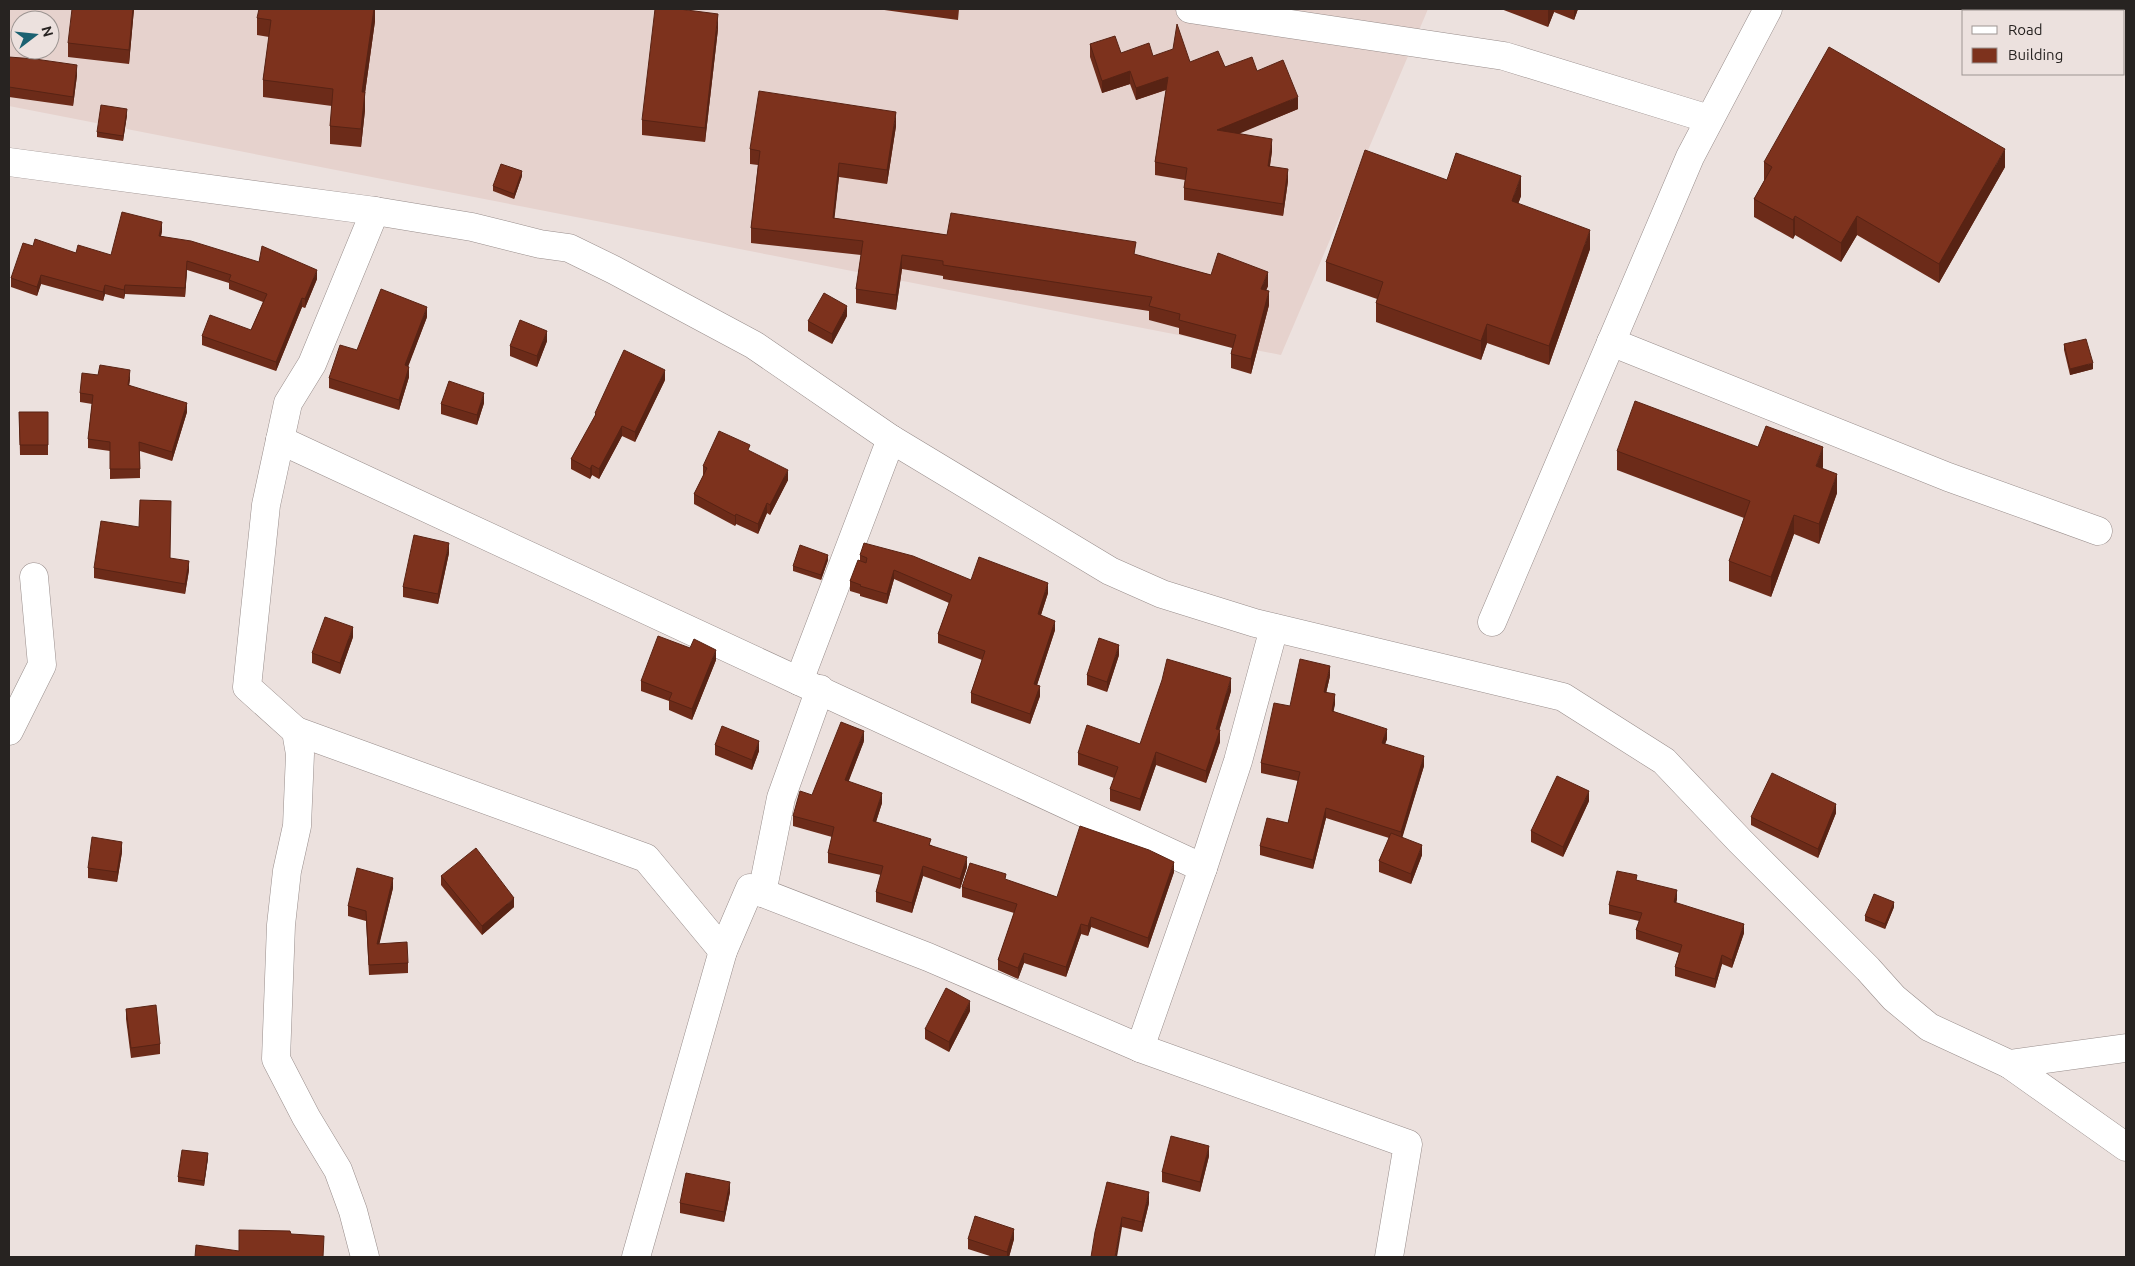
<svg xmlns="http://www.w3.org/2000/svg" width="2135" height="1266" font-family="Ubuntu,sans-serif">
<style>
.built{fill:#e6d2cd;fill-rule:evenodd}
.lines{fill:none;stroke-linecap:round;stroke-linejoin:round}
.minor-casing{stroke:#988d8b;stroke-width:29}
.minor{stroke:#fff;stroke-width:28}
.wall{fill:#6c2b19}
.shaded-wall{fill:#582314}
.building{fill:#7d321d;stroke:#582314}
</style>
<rect width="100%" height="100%" fill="#ece1de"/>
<path class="built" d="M9,9H1428L1281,355L9,106ZM20,20H50V50H20Z"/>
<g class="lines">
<defs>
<g id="minor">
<polyline points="1190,9 1504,56 1709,119"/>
<polyline points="9,162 375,211 472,227 540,244 569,248 614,270 754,345 891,439 1110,571 1162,594 1255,623 1563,697 1664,761 1740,841 1868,969 1894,998 1929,1027 2009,1064 2126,1048"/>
<polyline points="1611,342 1948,477 2098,531"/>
<polyline points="891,439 799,681 1203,868 1140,1048 1408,1144 1389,1257"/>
<polyline points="280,440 799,681"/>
<polyline points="1492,622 1690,157 1768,9"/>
<polyline points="9,731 42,665 34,577"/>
<polyline points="296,731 646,858 723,951"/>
<polyline points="1203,868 1238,761 1274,628"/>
<polyline points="762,893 781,798 820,689"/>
<polyline points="2009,1064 2126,1147"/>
<polyline points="365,1257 353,1211 338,1170 306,1117 276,1059 281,925 287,871 297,826 300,754 296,731 247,687 266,505 288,403 312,364 375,211"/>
<polyline points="636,1257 723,951 750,888 928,957 1140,1048"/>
</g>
</defs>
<use href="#minor" class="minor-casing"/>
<use href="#minor" class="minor"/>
</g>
<g class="wall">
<polygon points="134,9 129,64 68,57 68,43"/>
<polygon points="375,9 375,21 365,93 365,110 361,147 330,144 330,126 332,106 263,97 263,80 269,37 257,35 257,18"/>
<polygon points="877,9 959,9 958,20"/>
<polygon points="1501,9 1578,9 1574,20 1554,12 1548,27"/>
<polygon points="718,29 705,142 642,135 642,120"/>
<polygon points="1090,44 1121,53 1153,56 1190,62 1257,71 1298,109 1239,133 1272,151 1270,166 1288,181 1283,216 1184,200 1184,188 1185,180 1155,175 1155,162 1166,90 1136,100 1130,84 1102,93 1090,57"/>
<polygon points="9,57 77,75 73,106 9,97"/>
<polygon points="127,115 123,141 97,137 97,132"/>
<polygon points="896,126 887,184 839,177 834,218 947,235 1136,255 1211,275 1268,286 1266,290 1269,305 1251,374 1231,368 1231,354 1232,348 1179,334 1179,328 1149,320 1149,311 943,279 943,276 902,269 896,310 856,303 856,289 861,255 751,243 751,228 758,165 750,164 750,149"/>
<polygon points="1764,162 2005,167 1939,283 1857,235 1841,262 1795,235 1793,239 1754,217 1754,199 1764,181"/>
<polygon points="522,176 514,199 493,191 493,186"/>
<polygon points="1447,180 1521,196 1518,204 1590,249 1549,365 1487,343 1481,360 1376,322 1376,303 1377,299 1326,281 1326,262"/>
<polygon points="162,231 161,236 317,279 305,308 302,307 276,371 202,345 202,336 251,330 263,302 229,289 229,283 187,270 185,297 125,294 124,299 105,294 103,301 41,284 37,296 11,287 11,278 33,246 76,253 111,255"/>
<polygon points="847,316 832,344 808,331 808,321"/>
<polygon points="427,317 408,366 409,377 399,410 329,388 329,378 357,350"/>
<polygon points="547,341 537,367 510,356 510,346"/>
<polygon points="2064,344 2093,369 2070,375 2064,350"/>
<polygon points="130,379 129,385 187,412 172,461 140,451 140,478 110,479 110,451 88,448 88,439 92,404 80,402 80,393"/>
<polygon points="665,380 635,442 622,436 599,479 592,475 590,479 571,469 571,459 595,417 595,413"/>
<polygon points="484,403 477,425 441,414 441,404"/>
<polygon points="19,412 48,412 48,455 20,455"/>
<polygon points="1758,447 1823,467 1822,468 1837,493 1819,544 1794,534 1771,597 1729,581 1729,561 1744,518 1617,470 1617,451"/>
<polygon points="750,451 788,480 770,515 767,513 758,534 736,524 735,526 694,504 694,494 703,476 703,466"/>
<polygon points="449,553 438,604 403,597 403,587"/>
<polygon points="860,555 971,580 1048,593 1041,615 1055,630 1037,685 1040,696 1030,724 971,703 971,693 982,660 938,643 938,634 949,603 894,579 887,604 860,596 860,594 850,591 850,581 860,561"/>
<polygon points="170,558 189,570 185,594 94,578 94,568"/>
<polygon points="828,560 821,580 793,571 793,566"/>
<polygon points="353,637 340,674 312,663 312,653"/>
<polygon points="1119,655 1107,692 1087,685 1087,675"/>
<polygon points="716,660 692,720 669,710 669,701 641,691 641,681"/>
<polygon points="1330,676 1326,693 1335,704 1333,711 1387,739 1385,744 1424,766 1402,837 1422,855 1411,884 1379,872 1379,861 1389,838 1326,818 1313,869 1260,855 1260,846 1288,823 1298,781 1261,773 1261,763"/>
<polygon points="1231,691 1219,730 1220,742 1206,783 1156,765 1140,811 1110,801 1110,789 1114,778 1078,765 1078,753 1140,744"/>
<polygon points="864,741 848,782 882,803 876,822 931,845 967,867 960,889 923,876 912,913 876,902 876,892 881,875 828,863 828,853 832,837 793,826 793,816"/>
<polygon points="715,745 759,751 752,770 715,755"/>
<polygon points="1589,801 1563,857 1531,842 1531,831"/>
<polygon points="1836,813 1818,858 1751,825 1751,817"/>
<polygon points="122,852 117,882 88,878 88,868"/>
<polygon points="1174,872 1148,948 1091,927 1088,936 1081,934 1066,977 1024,963 1018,979 998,970 998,960 1014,913 962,897 962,887 1006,880 1057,897"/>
<polygon points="441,876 514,907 482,935 441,885"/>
<polygon points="1637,880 1677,899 1676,903 1744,933 1732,968 1722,964 1715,988 1675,976 1675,967 1679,953 1636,939 1636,930 1639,921 1609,914 1609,905"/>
<polygon points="393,888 379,944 408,963 408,973 369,975 366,921 348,916 348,906"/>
<polygon points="1894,907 1885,929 1865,921 1865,916"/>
<polygon points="126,1009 160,1044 160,1054 131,1058 126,1019"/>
<polygon points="970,1011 949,1052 925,1039 925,1029"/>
<polygon points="1209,1156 1200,1192 1162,1182 1162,1172"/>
<polygon points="208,1158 204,1186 178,1182 178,1177"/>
<polygon points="730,1192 724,1222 680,1213 680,1203"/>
<polygon points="1149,1203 1142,1232 1122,1227 1095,1232"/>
<polygon points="968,1239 1014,1239 1009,1257 993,1257 968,1249"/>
</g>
<g class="shaded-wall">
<polygon points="133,9 134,9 129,64 129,50"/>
<polygon points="374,9 375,9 375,21 365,93 365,110 361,147 362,92"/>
<polygon points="1548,9 1554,9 1554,12 1548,27"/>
<polygon points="1574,9 1578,9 1574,20"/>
<polygon points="718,14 718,29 705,142 705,128"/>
<polygon points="77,65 77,75 73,106 73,97"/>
<polygon points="1130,71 1130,84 1102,93 1102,81"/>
<polygon points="1168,77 1168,89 1136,100 1136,88"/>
<polygon points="1298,97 1298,109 1217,143 1217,130"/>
<polygon points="127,109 127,115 123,141 123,136"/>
<polygon points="896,112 896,126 887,184 887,170"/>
<polygon points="1272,139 1272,151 1268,178 1268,166"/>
<polygon points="2005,149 2005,167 1939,283 1939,264"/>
<polygon points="839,163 839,177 833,232 833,218"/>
<polygon points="1288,169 1288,181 1283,216 1283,204"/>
<polygon points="522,171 522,176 514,199 514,194"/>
<polygon points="1521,176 1521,196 1512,221 1512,201"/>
<polygon points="1795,216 1795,235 1793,239 1793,220"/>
<polygon points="1857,216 1857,235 1841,262 1841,243"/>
<polygon points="162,222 162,231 159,245 159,236"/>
<polygon points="1590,230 1590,249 1549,365 1549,346"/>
<polygon points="902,255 902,269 896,310 896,295"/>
<polygon points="187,261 187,270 185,297 185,288"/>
<polygon points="317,270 317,279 305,308 305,299"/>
<polygon points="1268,272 1268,286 1261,303 1261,289"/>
<polygon points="41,275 41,284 37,296 37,287"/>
<polygon points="105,285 105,294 103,301 103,292"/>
<polygon points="125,285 125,294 124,299 124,290"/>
<polygon points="1269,291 1269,305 1251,374 1251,359"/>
<polygon points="302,298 302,307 276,371 276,362"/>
<polygon points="847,306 847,316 832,344 832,334"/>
<polygon points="427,307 427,317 405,375 405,365"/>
<polygon points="1487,324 1487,343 1481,360 1481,341"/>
<polygon points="547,331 547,341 537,367 537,356"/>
<polygon points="2093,363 2093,369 2070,375 2070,369"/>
<polygon points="409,367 409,377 399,410 399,400"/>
<polygon points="130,370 130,379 128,394 128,385"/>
<polygon points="665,370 665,380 635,442 635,432"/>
<polygon points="484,393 484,403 477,425 477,415"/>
<polygon points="187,403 187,412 172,461 172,452"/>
<polygon points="622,426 622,436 599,479 599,469"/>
<polygon points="1823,447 1823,467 1816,485 1816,466"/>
<polygon points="592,465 592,475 590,479 590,469"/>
<polygon points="788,470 788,480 770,515 770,505"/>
<polygon points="1837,474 1837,493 1819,544 1819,524"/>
<polygon points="767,503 767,513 758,534 758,524"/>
<polygon points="736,514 736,524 735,526 735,516"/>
<polygon points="1794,515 1794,534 1771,597 1771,577"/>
<polygon points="449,543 449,553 438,604 438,594"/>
<polygon points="828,555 828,560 821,580 821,575"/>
<polygon points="189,561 189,570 185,594 185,584"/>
<polygon points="894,570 894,579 887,604 887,594"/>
<polygon points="1048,583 1048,593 1038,624 1038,614"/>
<polygon points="1055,621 1055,630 1034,694 1034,684"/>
<polygon points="353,627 353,637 340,674 340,663"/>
<polygon points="1119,645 1119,655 1107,692 1107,682"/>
<polygon points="716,650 716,660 692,720 692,709"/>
<polygon points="1330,666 1330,676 1324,702 1324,692"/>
<polygon points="1231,678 1231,691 1216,741 1216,729"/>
<polygon points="1040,686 1040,696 1030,724 1030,714"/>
<polygon points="1335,694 1335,704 1332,720 1332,711"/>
<polygon points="1387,729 1387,739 1382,752 1382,743"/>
<polygon points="1220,730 1220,742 1206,783 1206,771"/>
<polygon points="864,731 864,741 845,791 845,780"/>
<polygon points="759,741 759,751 752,770 752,760"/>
<polygon points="1156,752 1156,765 1140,811 1140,799"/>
<polygon points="1424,756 1424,766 1401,842 1401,832"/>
<polygon points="1589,791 1589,801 1563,857 1563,847"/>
<polygon points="882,793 882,803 873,831 873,821"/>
<polygon points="1836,804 1836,813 1818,858 1818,849"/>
<polygon points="1326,808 1326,818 1313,869 1313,860"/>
<polygon points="122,842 122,852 117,882 117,872"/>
<polygon points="1422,845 1422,855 1411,884 1411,874"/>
<polygon points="967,857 967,867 960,889 960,879"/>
<polygon points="1174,862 1174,872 1148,948 1148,938"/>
<polygon points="923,866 923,876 912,913 912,903"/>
<polygon points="393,878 393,888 377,954 377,944"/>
<polygon points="1677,890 1677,899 1674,911 1674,902"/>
<polygon points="514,898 514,907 482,935 482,926"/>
<polygon points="1894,902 1894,907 1885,929 1885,924"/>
<polygon points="1091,917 1091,927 1088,936 1088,926"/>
<polygon points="1081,924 1081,934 1066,977 1066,967"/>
<polygon points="1744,924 1744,933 1732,968 1732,960"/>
<polygon points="1024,953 1024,963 1018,979 1018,968"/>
<polygon points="1722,955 1722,964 1715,988 1715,979"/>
<polygon points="970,1001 970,1011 949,1052 949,1042"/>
<polygon points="1209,1146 1209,1156 1200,1192 1200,1182"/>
<polygon points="208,1153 208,1158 204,1186 204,1181"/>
<polygon points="730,1182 730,1192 724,1222 724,1212"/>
<polygon points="1149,1192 1149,1203 1142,1232 1142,1222"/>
<polygon points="1122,1217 1122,1227 1117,1257 1115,1257"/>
<polygon points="1014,1229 1014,1239 1009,1257 1007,1257 1007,1252"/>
</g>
<g class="building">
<polygon points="72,9 133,9 129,50 68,43"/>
<polygon points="259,9 374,9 362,92 365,92 361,129 330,126 333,89 263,80 271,20 257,18"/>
<polygon points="655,9 679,9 718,14 705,128 642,120"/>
<polygon points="1177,24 1190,62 1218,51 1225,67 1252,57 1257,71 1283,60 1298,97 1217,130 1272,139 1268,166 1288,169 1283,204 1184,188 1187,168 1155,162 1168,77 1136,88 1130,71 1102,81 1090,44 1115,36 1121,53 1149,43 1153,56 1173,49"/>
<polygon points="1829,47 2005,149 1939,264 1857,216 1841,243 1795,216 1793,220 1754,199 1772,167 1764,162"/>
<polygon points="9,57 35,59 77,65 73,97 9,87"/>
<polygon points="759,91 896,112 887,170 839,163 833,218 947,235 951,213 1136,242 1134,254 1211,275 1218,253 1268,272 1261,289 1269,291 1251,359 1231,354 1236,335 1179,320 1180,314 1149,306 1152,297 943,265 943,261 902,255 896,295 856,289 863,241 751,228 760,151 750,149"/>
<polygon points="101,105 127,109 123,136 97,132"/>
<polygon points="1365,150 1447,180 1456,153 1521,176 1512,201 1590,230 1549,346 1487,324 1481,341 1376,303 1383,282 1326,262"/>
<polygon points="501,164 522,171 514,194 493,186"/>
<polygon points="122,212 162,222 159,236 191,241 259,262 262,246 317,270 305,299 302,298 276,362 202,336 210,315 251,330 267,294 229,280 231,275 187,261 185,288 125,285 124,290 105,285 103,292 41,275 37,287 11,278 23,243 33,246 35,239 76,253 78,245 111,255"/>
<polygon points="381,289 427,307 405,365 409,367 399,400 329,378 340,345 357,350"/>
<polygon points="824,293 847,306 832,334 808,321"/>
<polygon points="520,320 547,331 537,356 510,346"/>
<polygon points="2086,339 2093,363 2070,369 2064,344"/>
<polygon points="624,350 665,370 635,432 622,426 599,469 592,465 590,469 571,459 596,414 595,413"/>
<polygon points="100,365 130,370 128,385 187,403 172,452 139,442 140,469 110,469 110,442 88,439 93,395 80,393 82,373 98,375"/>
<polygon points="449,381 484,393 477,415 441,404"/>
<polygon points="1635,401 1758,447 1766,426 1823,447 1816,466 1837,474 1819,524 1794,515 1771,577 1729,561 1750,501 1617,451"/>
<polygon points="19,412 48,412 48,445 20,445"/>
<polygon points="719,431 750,445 748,450 788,470 770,505 767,503 758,524 736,514 735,516 694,494 707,468 703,466"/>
<polygon points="140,500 171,501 170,558 189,561 185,584 94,568 101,521 139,527"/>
<polygon points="414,535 449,543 438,594 403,587"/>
<polygon points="864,543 913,556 971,580 979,557 1048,583 1038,614 1055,621 1034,684 1040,686 1030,714 971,693 985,651 938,634 952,595 894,570 887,594 860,586 861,585 850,581 858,560 866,563 867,558 860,555"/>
<polygon points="800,545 828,555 821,575 793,566"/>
<polygon points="325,617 353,627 340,663 312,653"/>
<polygon points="658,636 690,648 694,639 716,650 692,709 669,700 672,693 641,681"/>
<polygon points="1099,638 1119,645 1107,682 1087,675"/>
<polygon points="1167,659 1231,678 1216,729 1220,730 1206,771 1156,752 1140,799 1110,789 1118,767 1078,753 1087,725 1140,744 1162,680"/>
<polygon points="1300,659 1330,666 1324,692 1335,694 1332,711 1387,729 1382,743 1424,756 1401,832 1326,808 1313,860 1260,846 1267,818 1288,823 1300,772 1261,763 1274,703 1290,706"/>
<polygon points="841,722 864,731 845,780 882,793 873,821 931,839 929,845 967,857 960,879 923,866 912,903 876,892 883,866 828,853 834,827 793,816 800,791 812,795"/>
<polygon points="722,726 759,741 752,760 715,745"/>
<polygon points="1772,773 1836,804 1818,849 1751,817"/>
<polygon points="1557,776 1589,791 1563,847 1531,831"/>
<polygon points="1080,826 1149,850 1174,862 1148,938 1091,917 1088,926 1081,924 1066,967 1024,953 1018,968 998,960 1017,904 962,887 970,863 1006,874 1005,879 1057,897"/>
<polygon points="1391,833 1422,845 1411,874 1379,861"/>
<polygon points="92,837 122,842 117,872 88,868"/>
<polygon points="476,848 514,898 482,926 441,876"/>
<polygon points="357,868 393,878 377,944 407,942 408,963 369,965 366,911 348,906"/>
<polygon points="1617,871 1637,875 1636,880 1677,890 1674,902 1744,924 1732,960 1722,955 1715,979 1675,967 1682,945 1636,930 1642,913 1609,905"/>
<polygon points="1874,894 1894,902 1885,924 1865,916"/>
<polygon points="946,988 970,1001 949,1042 925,1029"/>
<polygon points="156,1005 160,1044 131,1048 126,1009"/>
<polygon points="1171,1136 1209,1146 1200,1182 1162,1172"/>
<polygon points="182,1150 208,1153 204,1181 178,1177"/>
<polygon points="686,1173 730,1182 724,1212 680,1203"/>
<polygon points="1107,1182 1149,1192 1142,1222 1122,1217 1115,1257 1091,1257 1095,1232"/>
<polygon points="975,1216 1014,1229 1007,1252 968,1239"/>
<polygon points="239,1230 290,1231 291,1234 324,1236 323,1257 195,1257 196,1245 239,1251"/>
</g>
<rect width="2135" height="1266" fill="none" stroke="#272321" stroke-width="20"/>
<rect x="1962" y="10" width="162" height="65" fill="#ece1de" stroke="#9d9592"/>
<rect x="1972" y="26" width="25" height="8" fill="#ffffff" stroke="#9d9592"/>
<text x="2008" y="35" font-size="15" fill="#272321">Road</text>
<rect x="1972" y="48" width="25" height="15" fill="#7d321d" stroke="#9d9592"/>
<text x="2008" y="60" font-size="15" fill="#272321">Building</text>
<g transform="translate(35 35) rotate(74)"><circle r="24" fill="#ece1de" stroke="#9d9592"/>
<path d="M0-4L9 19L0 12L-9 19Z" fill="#1a6171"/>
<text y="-8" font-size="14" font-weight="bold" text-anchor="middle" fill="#272321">N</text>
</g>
</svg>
